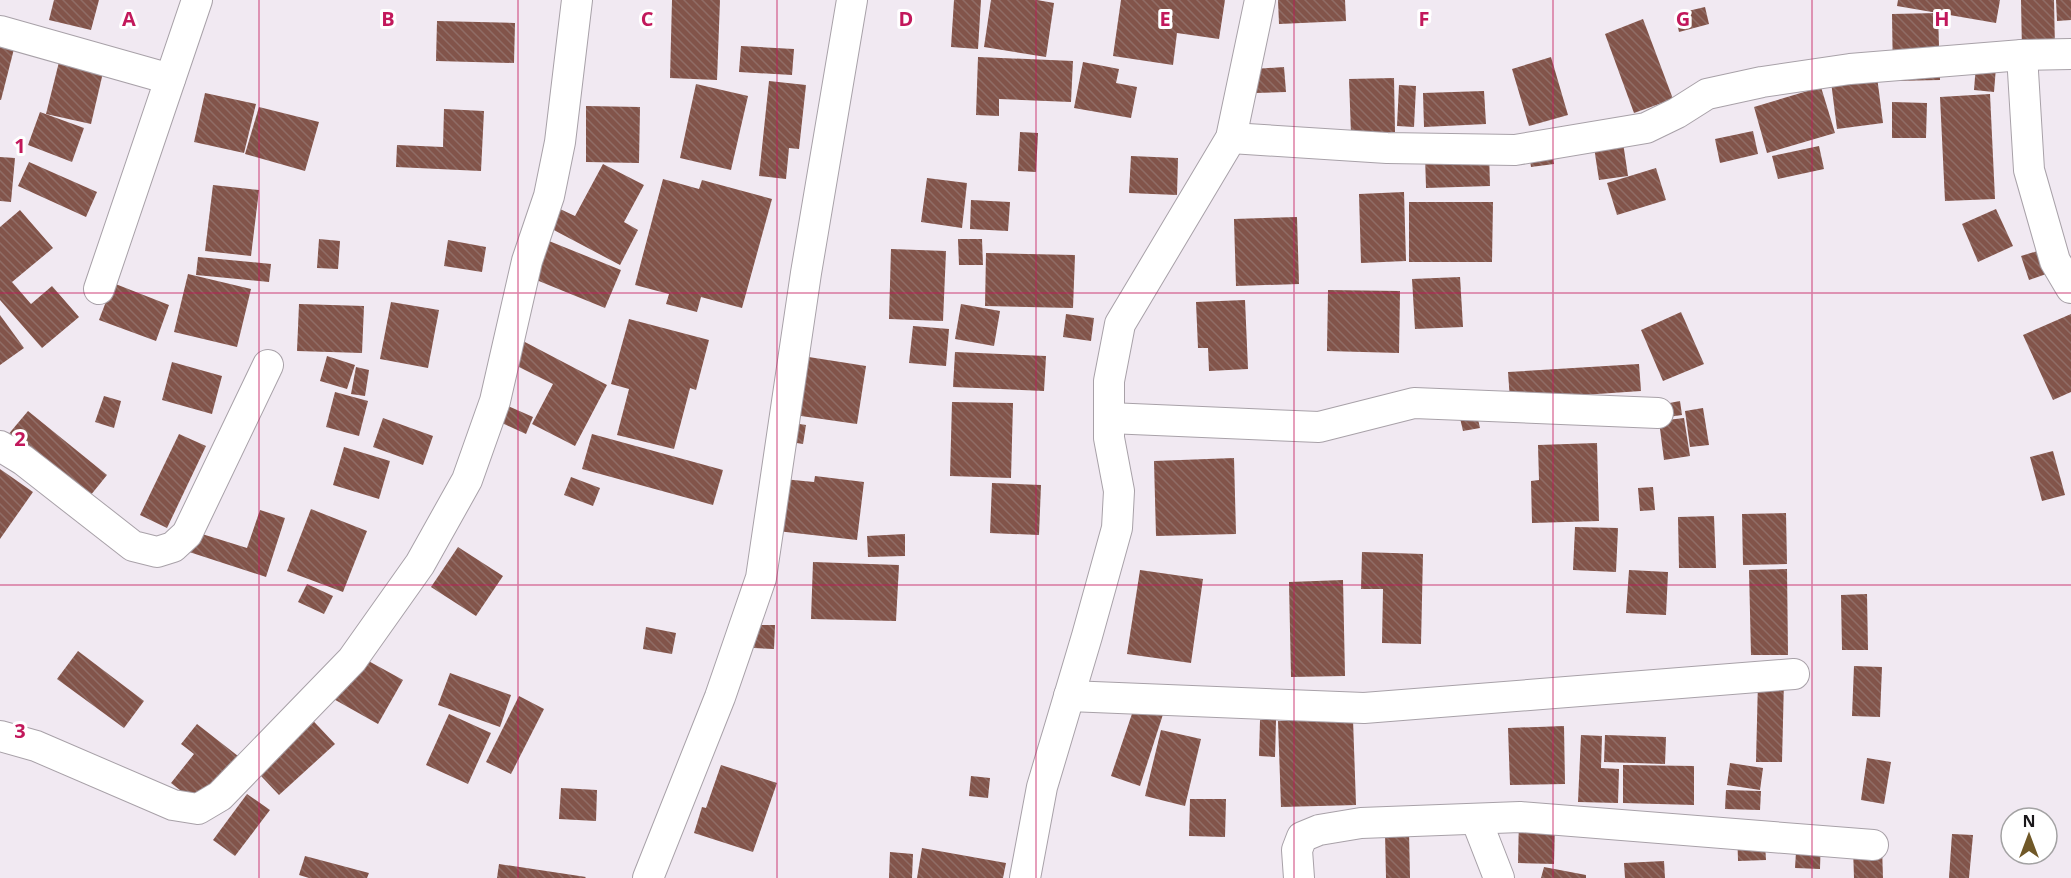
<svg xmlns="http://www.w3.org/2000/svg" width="2071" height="878" font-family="'Open Sans',sans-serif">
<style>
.building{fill:url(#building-back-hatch)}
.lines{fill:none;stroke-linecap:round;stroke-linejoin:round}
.minor-casing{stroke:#a8a1a8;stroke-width:32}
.minor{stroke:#fff;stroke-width:30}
.grid{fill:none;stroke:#c2185b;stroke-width:1.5;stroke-opacity:0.55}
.grid-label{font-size:20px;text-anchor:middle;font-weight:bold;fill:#c2185b;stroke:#fff;stroke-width:6;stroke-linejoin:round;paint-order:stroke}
</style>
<defs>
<pattern id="building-back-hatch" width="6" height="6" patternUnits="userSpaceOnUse" patternTransform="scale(1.5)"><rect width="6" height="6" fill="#82544a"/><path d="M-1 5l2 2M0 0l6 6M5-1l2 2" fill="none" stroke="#906d66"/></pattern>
</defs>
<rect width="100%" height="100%" fill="#f1e9f2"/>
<g class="building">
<polygon points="54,0 99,0 91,30 49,20"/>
<polygon points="672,0 720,0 717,80 670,78"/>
<polygon points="954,0 981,0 978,49 951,47"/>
<polygon points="991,0 1037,0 1054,3 1046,57 984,47"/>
<polygon points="1121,0 1225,0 1219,39 1177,33 1173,65 1113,56"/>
<polygon points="1278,0 1345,0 1346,21 1279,24"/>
<polygon points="1898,0 2000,0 1996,23 1897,6"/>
<polygon points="2021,0 2054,0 2055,50 2022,51"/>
<polygon points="2056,0 2071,0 2071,20 2057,21"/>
<polygon points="1705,7 1709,24 1679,32 1675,14"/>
<polygon points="1938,13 1940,80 1893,81 1892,14"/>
<polygon points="1643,19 1673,99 1634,113 1605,34"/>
<polygon points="437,21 515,23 514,63 436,61"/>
<polygon points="0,32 17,37 1,100 0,100"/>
<polygon points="741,46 794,49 792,75 739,72"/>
<polygon points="61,54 105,64 91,124 46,114"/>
<polygon points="978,57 1073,61 1071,102 999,99 999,116 976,115"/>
<polygon points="1551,57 1568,115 1529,126 1512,69"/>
<polygon points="1083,62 1119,69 1116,83 1137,87 1131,118 1074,108"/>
<polygon points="1976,65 1996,67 1994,92 1974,90"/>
<polygon points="1284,67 1286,92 1255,93 1254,69"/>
<polygon points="1876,69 1883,123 1837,129 1830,74"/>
<polygon points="1394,78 1395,132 1351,134 1349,79"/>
<polygon points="769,81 806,85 799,149 789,148 786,179 759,176"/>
<polygon points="696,84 748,96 731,170 680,158"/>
<polygon points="1399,85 1416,86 1414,127 1397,126"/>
<polygon points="1821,87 1835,133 1767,153 1754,107"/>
<polygon points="1484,91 1486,124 1424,127 1423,93"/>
<polygon points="205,93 256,104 244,153 194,142"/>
<polygon points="1990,94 1995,199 1945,201 1940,97"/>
<polygon points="1892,102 1927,103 1926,138 1892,138"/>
<polygon points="586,106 640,107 639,163 586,162"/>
<polygon points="259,107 319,122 305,171 245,154"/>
<polygon points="444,109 484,111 481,171 396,167 397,145 443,147"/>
<polygon points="40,112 84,128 72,162 28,145"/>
<polygon points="1621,129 1628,176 1599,180 1592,134"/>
<polygon points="1753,131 1758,154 1720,163 1715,139"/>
<polygon points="1020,132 1038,133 1036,172 1018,171"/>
<polygon points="1551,143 1554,164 1531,167 1528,146"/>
<polygon points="1819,146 1824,169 1778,179 1772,156"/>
<polygon points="1489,152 1490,186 1426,188 1425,155"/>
<polygon points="1131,156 1178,158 1177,195 1129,193"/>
<polygon points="0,157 15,158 11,202 0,201"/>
<polygon points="29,162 97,192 86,217 18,186"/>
<polygon points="603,164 644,185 624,222 638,230 620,265 550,228 560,209 575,216"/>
<polygon points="1656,168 1666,200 1617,215 1607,183"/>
<polygon points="927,178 967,183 962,228 921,222"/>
<polygon points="663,179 699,189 702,180 772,199 742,308 701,297 697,312 666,304 669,294 635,285"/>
<polygon points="213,185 259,190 251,256 205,251"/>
<polygon points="1404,192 1406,261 1361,263 1359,194"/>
<polygon points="971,200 1010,202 1008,231 970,229"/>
<polygon points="1409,202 1493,202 1492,262 1409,262"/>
<polygon points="1996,209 2013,246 1978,262 1962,224"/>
<polygon points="20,210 53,248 12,282 31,304 52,286 79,317 42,348 0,300 0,227"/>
<polygon points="1297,217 1299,284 1236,286 1234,219"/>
<polygon points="319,239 340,241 338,269 317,268"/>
<polygon points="544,239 621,270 605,308 529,277"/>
<polygon points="958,239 982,239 983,265 959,265"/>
<polygon points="448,240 486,247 482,272 444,266"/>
<polygon points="891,249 946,251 943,321 889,319"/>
<polygon points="2041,250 2049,273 2029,280 2021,256"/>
<polygon points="986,253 1075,255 1073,308 985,306"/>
<polygon points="198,257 271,264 269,282 196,275"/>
<polygon points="188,274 251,289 237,347 174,332"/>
<polygon points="1460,277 1463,327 1415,329 1412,279"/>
<polygon points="113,283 169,305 156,341 99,320"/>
<polygon points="1328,290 1400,291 1399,353 1327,351"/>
<polygon points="1245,300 1248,369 1209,371 1208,348 1198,348 1196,302"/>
<polygon points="391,302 439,310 428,368 380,359"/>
<polygon points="299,304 364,306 362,353 297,351"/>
<polygon points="961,304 1000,311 994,346 955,339"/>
<polygon points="1681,312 1704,364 1663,381 1641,330"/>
<polygon points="1066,314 1094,318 1091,341 1063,337"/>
<polygon points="2071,314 2071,392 2053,400 2023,335"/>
<polygon points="0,315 24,348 0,365"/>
<polygon points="629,319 709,340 696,390 690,388 674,449 617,435 629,389 611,384"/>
<polygon points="913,326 949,329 946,366 909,363"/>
<polygon points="523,341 607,385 575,446 532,424 553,384 511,363"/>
<polygon points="955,352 1046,356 1044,391 953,387"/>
<polygon points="796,355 866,366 857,424 787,414"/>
<polygon points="327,356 355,365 347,389 320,381"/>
<polygon points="172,362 222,376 212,414 162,400"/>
<polygon points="1639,364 1641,391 1510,400 1508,372"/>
<polygon points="356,367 369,370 365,396 351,394"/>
<polygon points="335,392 368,401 359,436 326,427"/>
<polygon points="104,396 121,401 114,428 95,422"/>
<polygon points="497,401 533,417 526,434 489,417"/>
<polygon points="1680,401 1682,415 1661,418 1659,405"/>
<polygon points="952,402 1013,403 1011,478 950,476"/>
<polygon points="1474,402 1480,428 1463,431 1457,405"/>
<polygon points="1703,408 1709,445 1690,447 1685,411"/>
<polygon points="28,411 107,475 86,501 7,436"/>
<polygon points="383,418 433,436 423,465 373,447"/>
<polygon points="1684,418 1690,456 1664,460 1659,421"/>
<polygon points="787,422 806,425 803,444 784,441"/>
<polygon points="179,434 206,446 167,528 140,515"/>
<polygon points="592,434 723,470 713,505 582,469"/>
<polygon points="1597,443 1599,521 1532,523 1531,481 1539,480 1538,445"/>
<polygon points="344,447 390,461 379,499 333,485"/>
<polygon points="2053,451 2065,495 2042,501 2030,457"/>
<polygon points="1234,458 1236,534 1156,536 1154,461"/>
<polygon points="0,469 33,492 0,539"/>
<polygon points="815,476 864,482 857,540 777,531 783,479 814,482"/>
<polygon points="571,477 600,488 593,506 564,495"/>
<polygon points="992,483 1041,485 1039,535 990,533"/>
<polygon points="1653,487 1655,510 1640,511 1638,488"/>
<polygon points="311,509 367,531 343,592 287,571"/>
<polygon points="260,510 285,518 266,577 180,549 186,529 247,548"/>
<polygon points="1786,513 1787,564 1743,565 1742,514"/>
<polygon points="1714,516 1716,568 1679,568 1678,517"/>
<polygon points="1575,527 1618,528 1616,572 1573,570"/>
<polygon points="905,534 905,556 868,557 867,536"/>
<polygon points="458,547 503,576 476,616 431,587"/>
<polygon points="1362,552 1423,554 1421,644 1382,643 1383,589 1361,589"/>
<polygon points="813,562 899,565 896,621 811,619"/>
<polygon points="1787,569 1788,655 1751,655 1749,570"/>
<polygon points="1140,570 1203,579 1191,663 1127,654"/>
<polygon points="1629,570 1668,572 1666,615 1626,613"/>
<polygon points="1343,580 1345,676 1291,677 1289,582"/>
<polygon points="307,584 333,596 324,614 298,602"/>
<polygon points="1867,594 1868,650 1842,650 1841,595"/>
<polygon points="755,625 775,625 774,649 754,648"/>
<polygon points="646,627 676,633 672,654 643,649"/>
<polygon points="78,651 144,701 124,728 57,679"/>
<polygon points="354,653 403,680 378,724 330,697"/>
<polygon points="1854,666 1882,667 1880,717 1852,716"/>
<polygon points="450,673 511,695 500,727 438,705"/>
<polygon points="1758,680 1784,680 1782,762 1756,762"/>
<polygon points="519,696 544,709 511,774 486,762"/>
<polygon points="1138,696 1166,705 1140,786 1111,776"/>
<polygon points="302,709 335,744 279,795 246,760"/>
<polygon points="449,714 491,733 468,784 426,765"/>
<polygon points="1353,719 1356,805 1281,807 1278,721"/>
<polygon points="1260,720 1276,720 1275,757 1259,756"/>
<polygon points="197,724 238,756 199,805 171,783 194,754 181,744"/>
<polygon points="1564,726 1565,784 1510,785 1508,728"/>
<polygon points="1161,730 1201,739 1185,806 1145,796"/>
<polygon points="1581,735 1602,736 1601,768 1619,769 1618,803 1578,802"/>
<polygon points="1605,735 1666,737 1665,764 1604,762"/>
<polygon points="1867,758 1891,762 1884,804 1861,800"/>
<polygon points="1730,763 1763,768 1760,790 1727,785"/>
<polygon points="721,765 777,783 753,852 694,833 702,807 706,808"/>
<polygon points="1623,765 1694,766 1694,805 1623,803"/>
<polygon points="971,776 990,778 988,798 969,796"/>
<polygon points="561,788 597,790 596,821 559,819"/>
<polygon points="1726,790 1761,791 1760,810 1725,809"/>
<polygon points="247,794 270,810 235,856 213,840"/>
<polygon points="1190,799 1226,799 1225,837 1189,836"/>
<polygon points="1519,817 1555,818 1554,864 1518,863"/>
<polygon points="1764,826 1766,860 1738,861 1737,827"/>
<polygon points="1409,831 1410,878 1386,878 1385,832"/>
<polygon points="1952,834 1973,835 1969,878 1949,878"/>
<polygon points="1797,835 1821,836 1820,869 1795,868"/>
<polygon points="1882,847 1883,878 1854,878 1853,848"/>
<polygon points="922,848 1006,863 1003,878 917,878"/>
<polygon points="890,852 913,854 912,878 889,878"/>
<polygon points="305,856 369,873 367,878 309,878 299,875"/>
<polygon points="1664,861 1665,878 1625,878 1624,863"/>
<polygon points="499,864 586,877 585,878 497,878"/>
<polygon points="1544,867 1586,875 1586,878 1541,878"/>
</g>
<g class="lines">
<defs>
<g id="minor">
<polyline points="0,31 170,79"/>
<polyline points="2022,55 2029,170 2055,261 2071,288"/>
<polyline points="1231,138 1387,148 1515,150 1646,128 1677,113 1707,94 1762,82 1850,69 2022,55 2071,54"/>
<polyline points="99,289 197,0"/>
<polyline points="1109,418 1319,427 1414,403 1658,413"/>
<polyline points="0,446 23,460 133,546 157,552 173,547 187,534 268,365"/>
<polyline points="1069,696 1364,708 1794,674"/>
<polyline points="0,736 36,746 173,805 198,809 220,796 352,660 420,564 467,480 495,401 527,261 549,196 560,142 577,0"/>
<polyline points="1476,819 1499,878"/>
<polyline points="648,878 720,697 761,578 806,273 852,0"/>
<polyline points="1025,878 1042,787 1087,636 1117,528 1119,491 1109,438 1109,381 1120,324 1231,138 1260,0"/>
<polyline points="1299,878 1297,850 1302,837 1319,830 1361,823 1520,817 1873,845"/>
</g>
</defs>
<use href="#minor" class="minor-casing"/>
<use href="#minor" class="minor"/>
</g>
<path class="grid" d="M259,0V878M518,0V878M777,0V878M1036,0V878M1294,0V878M1553,0V878M1812,0V878M0,293H2071M0,585H2071"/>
<g class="grid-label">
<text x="129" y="26">A</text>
<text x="388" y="26">B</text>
<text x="647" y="26">C</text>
<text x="906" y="26">D</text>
<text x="1165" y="26">E</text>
<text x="1424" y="26">F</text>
<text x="1683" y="26">G</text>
<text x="1942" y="26">H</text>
<text x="20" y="153">1</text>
<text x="20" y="446">2</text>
<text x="20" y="738">3</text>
</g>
<g transform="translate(2029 836)"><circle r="28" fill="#ffffff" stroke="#a3a2a3" stroke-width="1.5"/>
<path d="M0-4.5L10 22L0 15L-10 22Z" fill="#705828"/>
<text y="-9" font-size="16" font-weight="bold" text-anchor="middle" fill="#1a171a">N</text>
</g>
</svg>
